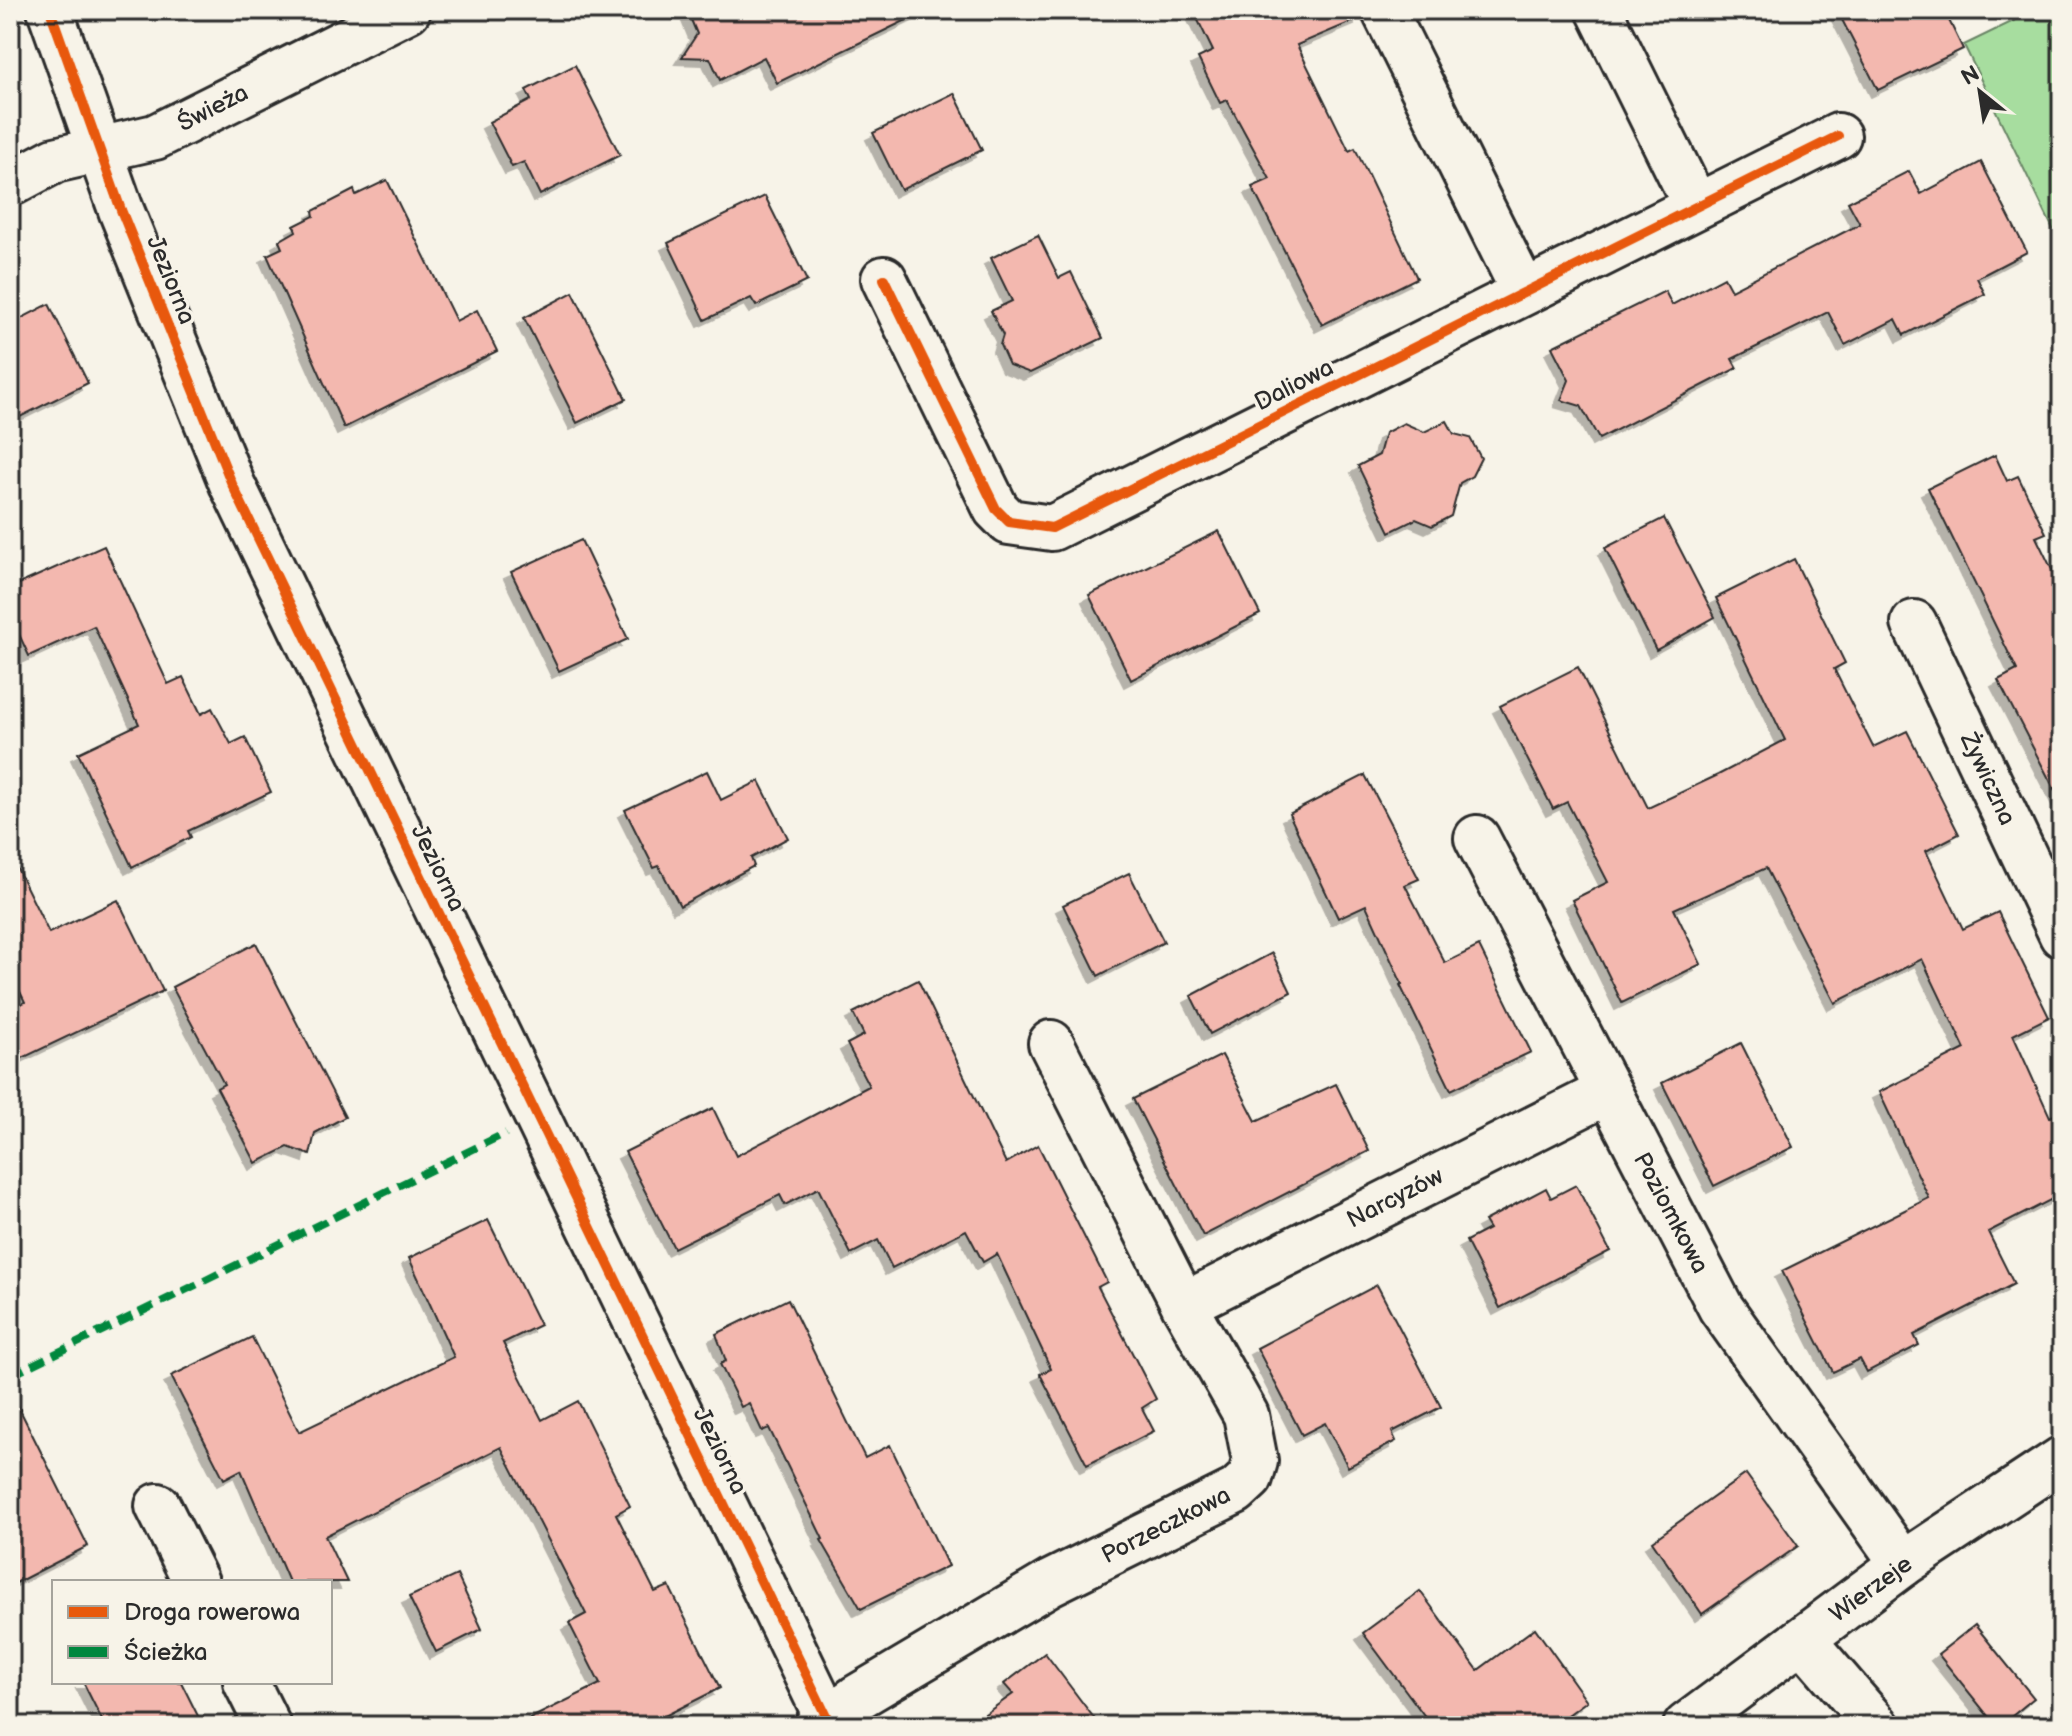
<svg xmlns="http://www.w3.org/2000/svg" width="2072" height="1736" font-family="'Balsamiq Sans',sans-serif">
<style>
.green{fill:#a7dd9f;stroke:#698465;stroke-width:2}
.building{fill:#f3b8af;stroke:#2b2b2b;stroke-width:2;filter:url(#shadow)}
.lines{fill:none;stroke-linecap:round;stroke-linejoin:round}
.minor-casing{stroke:#2b2b2b;stroke-width:50}
.tertiary-casing{stroke:#2b2b2b;stroke-width:50}
.minor{stroke:#f7f3e8;stroke-width:44}
.tertiary{stroke:#f7f3e8;stroke-width:44}
.quiet{stroke:#00873e;stroke-width:8;stroke-dasharray:16 8;stroke-linecap:butt}
.cycleway-casing{stroke:#f7f3e8;stroke-width:15}
.cycleway{stroke:#e8590c;stroke-width:10}
.labels{text-anchor:middle;dominant-baseline:central;stroke-width:7;stroke-linejoin:round;paint-order:stroke}
.street-label{font-size:24px;fill:#2b2b2b;stroke:#f7f3e8}
</style>
<defs>
<filter id="shadow"><feDropShadow dx="-7" dy="7" stdDeviation="0" flood-color="#0004"/></filter>
</defs>
<rect width="100%" height="100%" fill="#f7f3e8"/>
<filter id="ink" filterUnits="userSpaceOnUse"><feTurbulence type="fractalNoise" baseFrequency=".0125" numOctaves="2"/><feDisplacementMap in="SourceGraphic" scale="16" xChannelSelector="R" yChannelSelector="G"/><feConvolveMatrix kernelMatrix="1 2 1 2 8 2 1 2 1" color-interpolation-filters="sRGB"/></filter>
<g filter="url(#ink)">
<polygon class="green" points="2036,10 2062,10 2062,227 2054,231 1964,45"/>
<g class="building">
<polygon points="687,10 927,10 777,83 764,57 720,80 710,58 682,57 697,34"/>
<polygon points="1193,10 1359,10 1361,18 1297,45 1349,151 1355,148 1417,278 1322,325 1252,187 1270,179 1227,100 1220,103 1198,58 1213,51"/>
<polygon points="1837,10 1944,10 1963,49 1878,90"/>
<polygon points="575,65 620,155 540,195 524,162 512,167 489,122 531,100 526,90"/>
<polygon points="954,93 982,150 901,190 873,133"/>
<polygon points="1981,162 2027,252 1977,278 1985,294 1904,335 1896,319 1845,345 1828,312 1732,359 1737,368 1599,439 1581,406 1561,400 1569,380 1552,347 1665,291 1672,305 1724,277 1731,290 1860,224 1848,202 1909,171 1921,194"/>
<polygon points="387,180 456,321 477,310 497,351 344,428 267,255 282,248 279,241 296,231 294,226 314,216 313,211 354,190 356,195"/>
<polygon points="765,196 807,281 756,306 751,298 705,320 668,243"/>
<polygon points="1038,235 1059,278 1071,272 1103,338 1030,373 1009,365 1000,345 1003,335 991,311 1012,301 991,258"/>
<polygon points="573,292 626,399 577,423 524,318"/>
<polygon points="49,304 88,383 10,422 10,324"/>
<polygon points="1447,421 1454,434 1470,438 1481,458 1472,476 1460,483 1451,516 1432,526 1416,519 1390,532 1358,466 1379,455 1385,433 1404,423 1424,432"/>
<polygon points="1995,455 2007,481 2018,476 2046,533 2036,537 2062,590 2062,804 1998,680 2017,670 1928,488"/>
<polygon points="1664,518 1715,617 1656,650 1605,548"/>
<polygon points="1219,531 1260,614 1131,680 1089,595"/>
<polygon points="581,540 628,639 559,671 511,572"/>
<polygon points="104,546 168,684 183,677 201,714 212,708 231,744 245,737 271,792 188,831 191,837 132,867 78,753 139,724 94,626 29,656 10,615 10,588"/>
<polygon points="1794,559 1845,663 1834,669 1873,747 1907,731 1959,834 1926,851 1963,929 1998,912 2024,966 2049,1017 2013,1035 2050,1117 2062,1111 2062,1194 1988,1232 2014,1284 1914,1335 1919,1345 1867,1372 1860,1359 1833,1372 1782,1271 1929,1198 1879,1092 1965,1049 1922,959 1835,1003 1766,868 1674,909 1701,964 1622,1003 1572,900 1608,882 1567,802 1553,809 1500,706 1578,667 1648,808 1718,775 1785,740 1716,598"/>
<polygon points="707,771 721,800 759,781 788,838 751,858 754,866 680,906 659,866 654,868 625,810"/>
<polygon points="1365,775 1419,879 1405,885 1445,963 1479,946 1531,1052 1451,1090 1400,985 1402,984 1366,905 1338,918 1289,814"/>
<polygon points="10,854 49,933 118,900 163,991 10,1064 10,1009 25,1002 10,971"/>
<polygon points="1129,873 1164,942 1098,976 1063,905"/>
<polygon points="256,943 345,1117 315,1133 310,1155 288,1147 256,1163 217,1088 224,1084 172,987"/>
<polygon points="1272,953 1291,992 1210,1034 1191,996"/>
<polygon points="918,980 1006,1163 1038,1145 1107,1282 1098,1287 1156,1399 1142,1408 1154,1431 1087,1465 1040,1374 1051,1369 997,1254 983,1262 966,1230 892,1268 878,1240 851,1254 818,1188 785,1205 780,1195 674,1248 625,1152 713,1108 736,1156 869,1086 847,1044 864,1035 853,1013"/>
<polygon points="1741,1043 1793,1147 1714,1186 1662,1083"/>
<polygon points="1222,1055 1256,1121 1336,1084 1369,1151 1203,1236 1133,1099"/>
<polygon points="1576,1185 1610,1251 1500,1308 1466,1241 1489,1229 1484,1221 1516,1204 1546,1188 1551,1198"/>
<polygon points="488,1220 540,1325 503,1343 542,1420 578,1401 630,1506 616,1514 655,1592 669,1586 720,1688 645,1726 515,1726 600,1684 569,1623 586,1614 501,1447 325,1536 347,1582 289,1582 241,1470 224,1479 171,1376 252,1337 299,1432 454,1357 409,1258"/>
<polygon points="1377,1285 1441,1407 1392,1432 1396,1441 1348,1467 1325,1423 1302,1435 1257,1348"/>
<polygon points="788,1299 865,1458 890,1445 948,1566 861,1609 821,1540 823,1539 769,1428 762,1431 749,1403 741,1407 720,1364 726,1361 716,1334"/>
<polygon points="10,1390 88,1546 10,1586"/>
<polygon points="1746,1474 1798,1546 1702,1614 1652,1541"/>
<polygon points="457,1575 482,1629 436,1652 409,1597"/>
<polygon points="1420,1591 1478,1670 1535,1628 1587,1701 1553,1726 1432,1726 1363,1633"/>
<polygon points="1975,1625 2034,1698 2000,1726 1996,1726 1938,1654"/>
<polygon points="1045,1653 1100,1726 968,1726 1013,1694 1004,1684"/>
<polygon points="83,1682 181,1682 203,1726 105,1726"/>
</g>
<g class="lines">
<defs>
<g id="minor">
<polyline points="1384,10 1524,292"/>
<polyline points="1599,10 1696,206"/>
<polyline points="10,184 55,160 155,137 408,10"/>
<polyline points="884,279 996,509 1009,522 1052,528 1838,136"/>
<polyline points="1914,623 2062,935"/>
<polyline points="1477,838 1721,1308 1903,1564"/>
<polyline points="1184,1305 1607,1092"/>
<polyline points="158,1506 196,1582"/>
<polyline points="1803,1640 1877,1726"/>
<polyline points="246,1682 268,1726"/>
<polyline points="817,1726 856,1698 1050,1583 1236,1491 1250,1478 1255,1461 1246,1415 1184,1305 1051,1043"/>
<polyline points="1686,1726 1903,1564 2062,1459"/>
</g>
<polyline id="tertiary" points="50,10 121,210 232,484 831,1726"/>
</defs>
<use href="#minor" class="minor-casing"/>
<use href="#tertiary" class="tertiary-casing"/>
<use href="#minor" class="minor"/>
<use href="#tertiary" class="tertiary"/>
<polyline class="quiet" points="10,1376 506,1133"/>
<defs>
<g id="cycleway">
<polyline points="50,10 121,210 232,484 831,1726"/>
<polyline points="884,279 996,509 1009,522 1052,528 1838,136"/>
</g>
</defs>
<use href="#cycleway" class="cycleway-casing"/>
<use href="#cycleway" class="cycleway"/>
</g>
</g>
<g class="labels">
<g class="street-label">
<text transform="translate(213 108) rotate(-27)">Świeża</text>
<text transform="translate(171 280) rotate(68)">Jeziorna</text>
<text transform="translate(1294 385) rotate(-27)">Daliowa</text>
<text transform="translate(1988 779) rotate(65)">Żywiczna</text>
<text transform="translate(438 868) rotate(64)">Jeziorna</text>
<text transform="translate(1395 1198) rotate(-27)">Narcyzów</text>
<text transform="translate(1671 1213) rotate(62)">Poziomkowa</text>
<text transform="translate(720 1451) rotate(64)">Jeziorna</text>
<text transform="translate(1166 1525) rotate(-27)">Porzeczkowa</text>
<text transform="translate(1871 1589) rotate(-36)">Wierzeje</text>
</g>
</g>
<rect width="2072" height="1736" fill="none" stroke="#f7f3e8" stroke-width="40"/>
<rect x="20" y="20" width="2032" height="1696" fill="none" stroke="#2b2b2b" stroke-width="3" filter="url(#ink)"/>
<rect x="52" y="1580" width="280" height="104" fill="#f7f3e8" stroke="#a5a39c" stroke-width="2"/>
<rect x="68" y="1606" width="40" height="12" fill="#e8590c" stroke="#a5a39c" stroke-width="2"/>
<text x="124" y="1620" font-size="24" fill="#2b2b2b">Droga rowerowa</text>
<rect x="68" y="1646" width="40" height="12" fill="#00873e" stroke="#a5a39c" stroke-width="2"/>
<text x="124" y="1660" font-size="24" fill="#2b2b2b">Ścieżka</text>
<g transform="translate(1980 92) rotate(330)" stroke="#f7f3e8" stroke-width="6" paint-order="stroke">
<path d="M0-6L14 30L0 20L-14 30Z" fill="#2b2b2b"/>
<text y="-12" font-size="22" font-weight="bold" text-anchor="middle" fill="#2b2b2b">N</text>
</g>
</svg>
